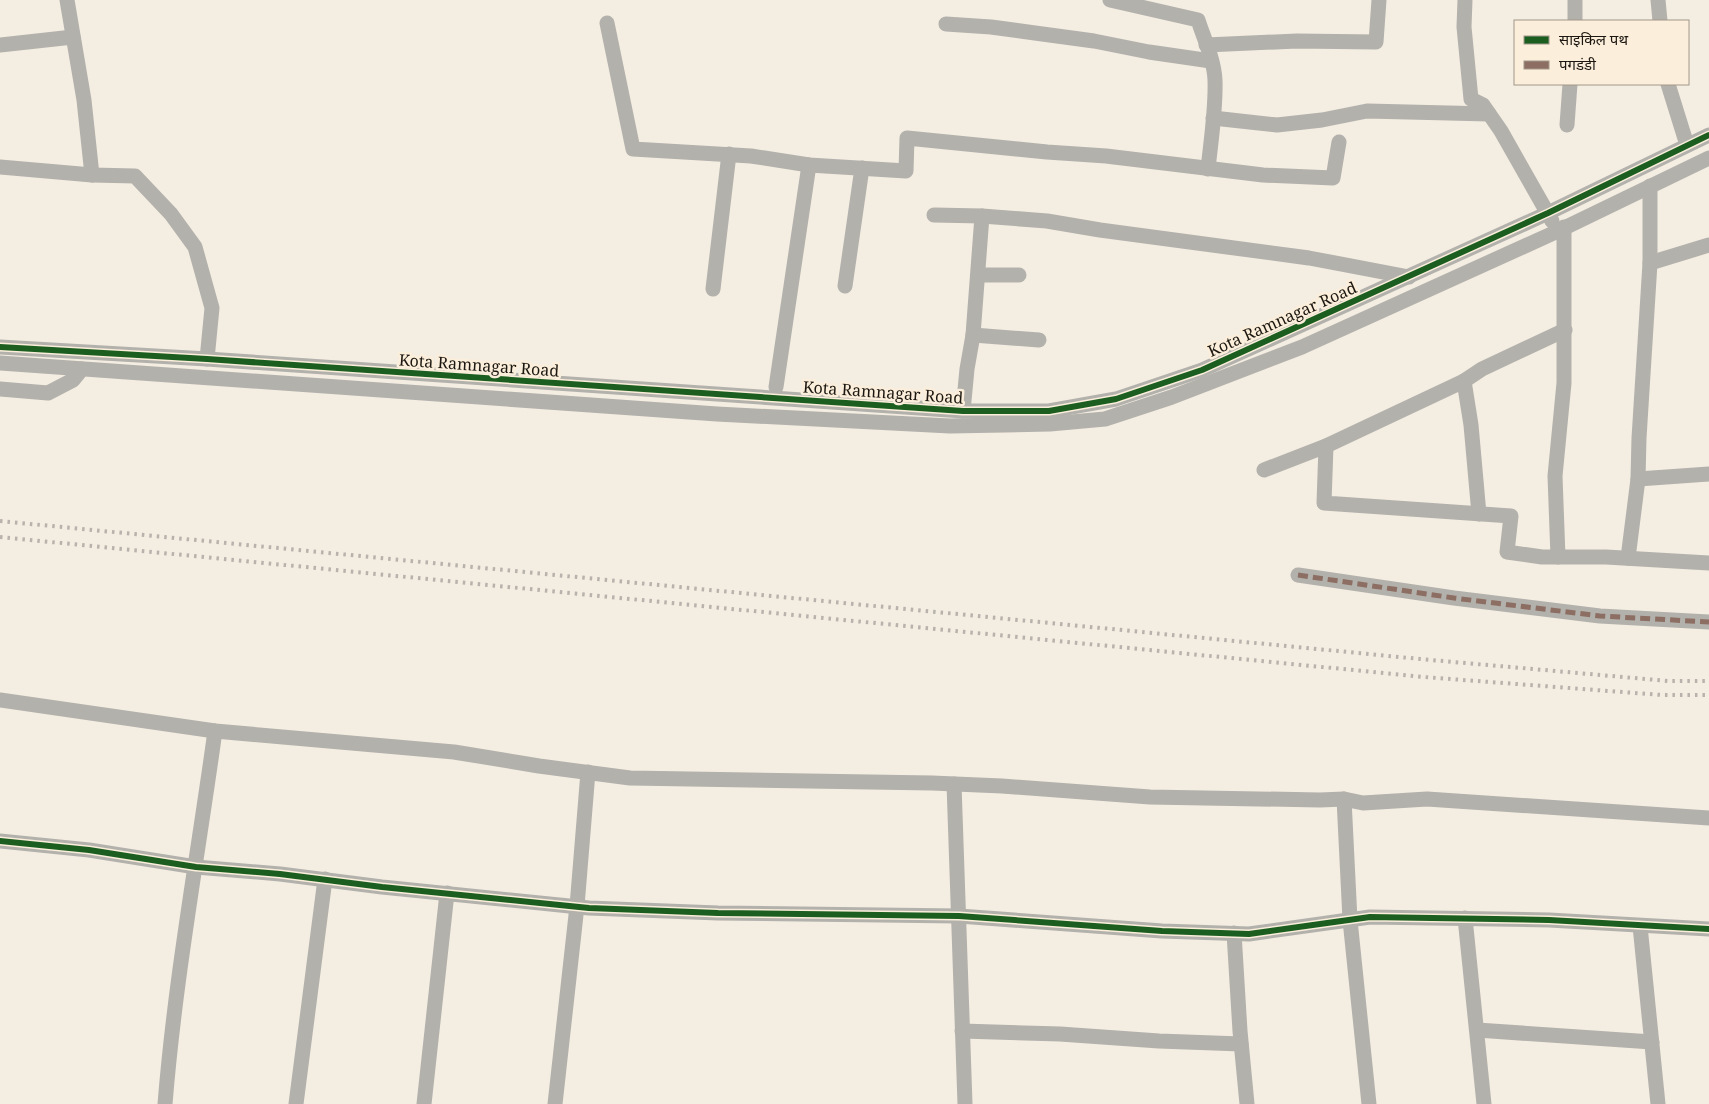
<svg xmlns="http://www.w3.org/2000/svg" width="1709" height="1104" font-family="'Noto Serif','Noto Sans Devanagari',serif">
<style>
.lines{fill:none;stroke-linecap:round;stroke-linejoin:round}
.minor{stroke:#b3b1ac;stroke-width:15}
.rail{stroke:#b7b2ac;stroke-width:4;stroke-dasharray:2.5 5;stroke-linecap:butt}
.quiet{stroke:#8d6e63;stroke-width:5;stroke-dasharray:10 5;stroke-linecap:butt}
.cycleway-casing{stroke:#fbeedb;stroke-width:9}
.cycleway{stroke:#1b5e20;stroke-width:6}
.labels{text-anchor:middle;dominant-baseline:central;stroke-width:5;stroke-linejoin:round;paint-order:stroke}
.street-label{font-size:16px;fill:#1c1811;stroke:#fbeedb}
</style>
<rect width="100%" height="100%" fill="#f4ede2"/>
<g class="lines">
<g class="minor">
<polyline points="67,0 84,100 92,175"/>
<path d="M1110,0L1198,20C1204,39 1214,59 1215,80C1216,109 1211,140 1208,169"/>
<polyline points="1465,0 1464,27 1471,99 1483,105 1501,131 1552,221"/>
<polyline points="1658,0 1660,21"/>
<polyline points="1575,21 1575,0"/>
<polyline points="607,23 633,149 751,156 809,165 906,171 907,138 1047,152 1106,156 1263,175 1333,178 1339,142"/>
<polyline points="946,24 991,27 1035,33 1094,41 1149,52 1211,61"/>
<polyline points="0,45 73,37"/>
<polyline points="1206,45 1297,41 1376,42 1379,0"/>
<polyline points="1668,84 1687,145"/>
<polyline points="1213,118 1277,125 1322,120 1367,111 1489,114"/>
<polyline points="1567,125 1570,84"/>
<polyline points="0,167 92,175 135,176 171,214 195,247 212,308 207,359"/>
<polyline points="934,215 982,216 1047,221 1100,230 1309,258 1409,277"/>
<polyline points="1650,263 1709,245"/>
<polyline points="978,275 1019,275"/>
<polyline points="845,286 862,168"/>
<polyline points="713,289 729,154"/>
<polyline points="973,335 1039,340"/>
<polyline points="0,347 207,359 963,411 1049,411 1116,399 1202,370 1548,213 1709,135"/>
<polyline points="0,363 717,414 950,426 1050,424 1105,419 1172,397 1302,347 1558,231 1709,158"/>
<polyline points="1464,381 1471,425 1479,514"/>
<polyline points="776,387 809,165"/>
<polyline points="0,389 48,393 73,380 82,369"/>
<polyline points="963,411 967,369 973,335 982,216"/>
<polyline points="1326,446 1324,503 1511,516 1507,552 1542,557 1606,557 1709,563"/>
<polyline points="1264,470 1326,446 1464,381 1482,369 1565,330"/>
<polyline points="1638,479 1709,474"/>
<polyline points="1558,557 1555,476 1564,383 1564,227"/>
<polyline points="1628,558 1638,479 1639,438 1650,263 1650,186"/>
<polyline points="1298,575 1454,598 1600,616 1709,622"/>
<polyline points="0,700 215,731 454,752 539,766 630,778 932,783 1002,786 1150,797 1320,800 1344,799"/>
<polyline points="954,784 965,1104"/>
<polyline points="0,841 89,850 196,867 280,874 382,887 589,908 718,913 959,916 1162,931 1249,934 1370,917 1549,920 1709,929"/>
<polyline points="1465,918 1484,1104"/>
<polyline points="1640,926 1658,1104"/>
<polyline points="1234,933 1240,1031 1247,1104"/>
<polyline points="1477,1030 1652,1042"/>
<polyline points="962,1031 1060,1034 1159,1041 1241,1044"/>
<path d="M165,1104C175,979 198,855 215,731"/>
<polyline points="296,1104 325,879"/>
<polyline points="424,1104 447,893"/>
<polyline points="555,1104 577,906 588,772"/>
<polyline points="1369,1104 1350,920 1344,799 1363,803 1427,799 1709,818"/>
</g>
<g class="rail">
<polyline points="0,521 1420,659 1668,681 1709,681"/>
<polyline points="0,537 1424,677 1662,695 1709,695"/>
</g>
<polyline class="quiet" points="1298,575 1454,598 1600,616 1709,622"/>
<defs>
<g id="cycleway">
<polyline points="0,347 207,359 963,411 1049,411 1116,399 1202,370 1548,213 1709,135"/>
<polyline points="0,841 89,850 196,867 280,874 382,887 589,908 718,913 959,916 1162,931 1249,934 1370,917 1549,920 1709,929"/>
</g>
</defs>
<use href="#cycleway" class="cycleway-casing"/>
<use href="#cycleway" class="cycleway"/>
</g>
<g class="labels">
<g class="street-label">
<text transform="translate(1282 319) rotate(-24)">Kota Ramnagar Road</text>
<text transform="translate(479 365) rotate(4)">Kota Ramnagar Road</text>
<text transform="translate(883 392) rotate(4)">Kota Ramnagar Road</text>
</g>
</g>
<rect x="1514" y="20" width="175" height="65" fill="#fbeedb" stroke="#a2988a"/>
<rect x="1524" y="36" width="25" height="8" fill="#1b5e20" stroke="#a2988a"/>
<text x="1559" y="45" font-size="15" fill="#1c1811">साइकिल पथ</text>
<rect x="1524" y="61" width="25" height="8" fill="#8d6e63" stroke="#a2988a"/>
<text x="1559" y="70" font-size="15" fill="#1c1811">पगडंडी</text>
</svg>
